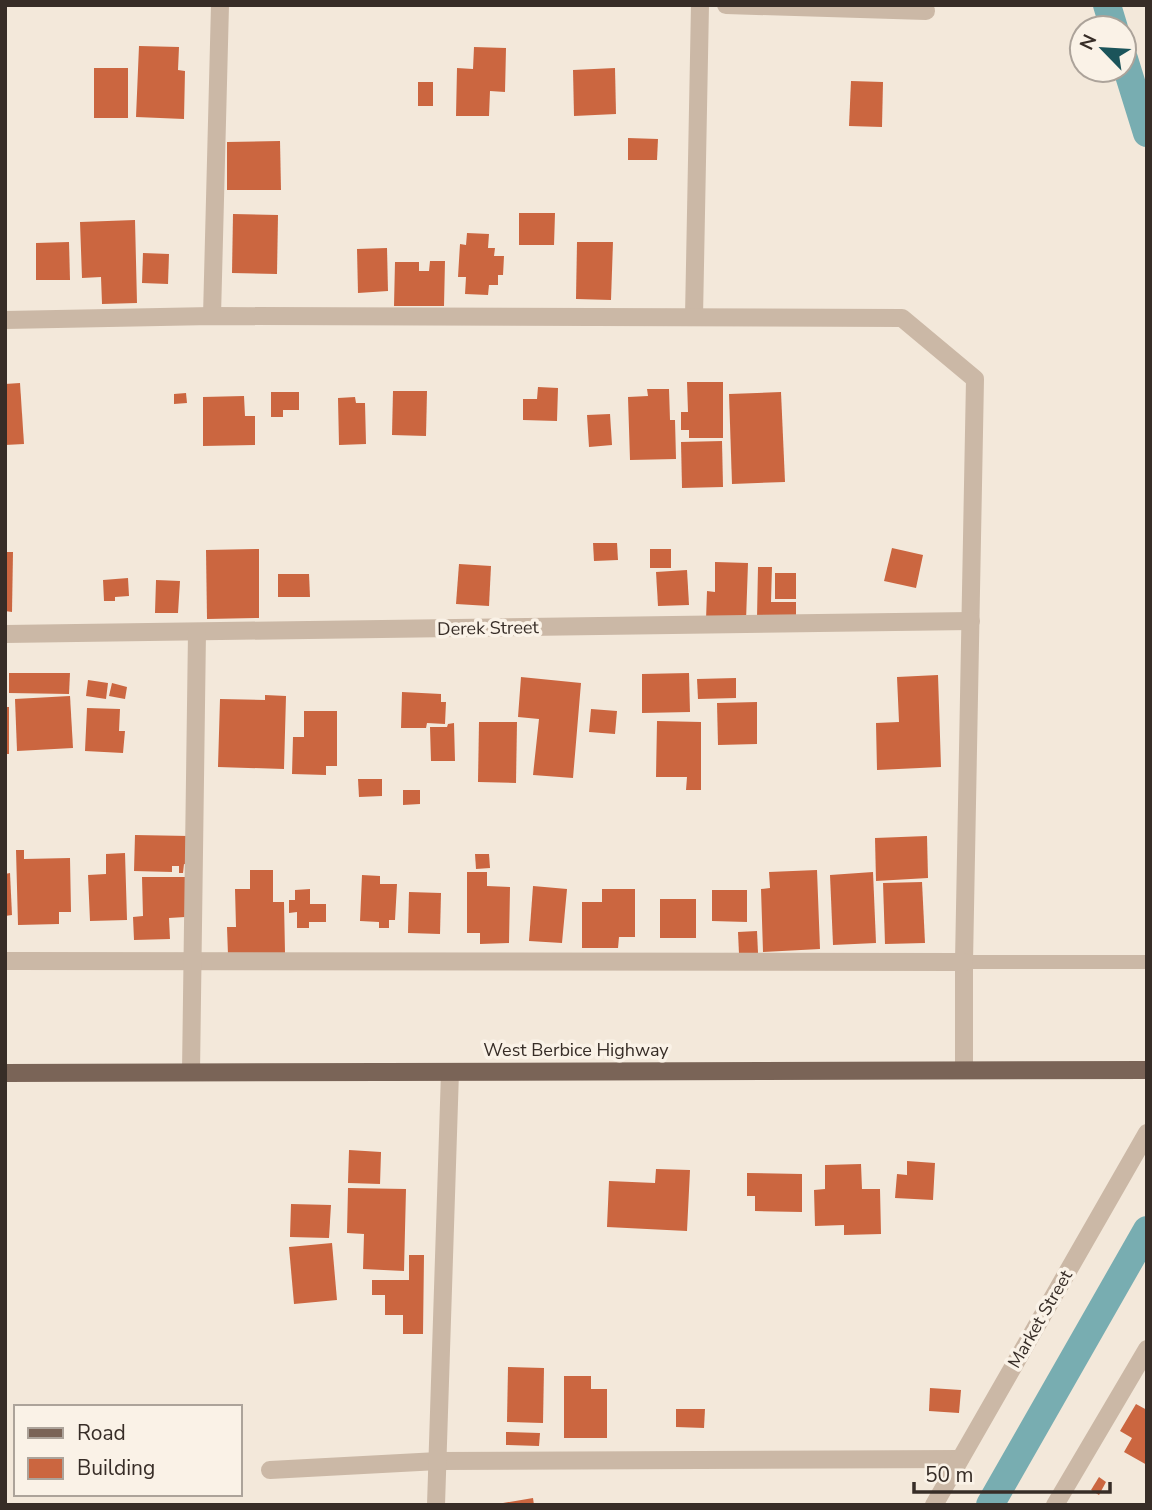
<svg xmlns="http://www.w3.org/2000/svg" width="1152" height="1510" font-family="'Nunito Sans',sans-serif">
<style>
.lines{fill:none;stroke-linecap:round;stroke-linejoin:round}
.canal{stroke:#78adb1;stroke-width:28}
.building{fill:#cb6640}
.service{stroke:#cbb8a6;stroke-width:14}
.minor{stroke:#cbb8a6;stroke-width:18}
.primary{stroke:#7a6457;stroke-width:18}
.labels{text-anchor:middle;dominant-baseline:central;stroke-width:7;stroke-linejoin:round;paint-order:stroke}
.street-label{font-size:18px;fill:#372d27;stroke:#faf2e7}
</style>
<rect width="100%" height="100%" fill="#f3e8da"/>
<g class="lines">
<g class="canal">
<polyline points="1107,5 1114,28"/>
<polyline points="1124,59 1147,133"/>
<polyline points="990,1505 1147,1230"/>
</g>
</g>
<g class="building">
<polygon points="139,46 179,47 178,70 185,71 184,119 136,117"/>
<polygon points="474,47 506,48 505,92 490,91 489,116 456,116 457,68 473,69"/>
<rect x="94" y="68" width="34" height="50"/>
<polygon points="615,68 616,114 574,116 573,70"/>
<polygon points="851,81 883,82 882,127 849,126"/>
<rect x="418" y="82" width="15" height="24"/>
<polygon points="628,138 658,139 657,160 628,160"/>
<polygon points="280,141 281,190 227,190 227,142"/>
<polygon points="519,213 555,213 554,245 519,245"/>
<polygon points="233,214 278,215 277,274 232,273"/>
<polygon points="135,220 137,303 102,304 101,277 82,278 80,222"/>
<polygon points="467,233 489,234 488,248 495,248 494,256 504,256 503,275 498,275 498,285 489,285 488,295 465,294 466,277 458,277 460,244 466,245"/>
<polygon points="69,242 70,280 36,280 36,243"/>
<polygon points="577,242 613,242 611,300 576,299"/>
<polygon points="387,248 388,291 358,293 357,249"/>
<polygon points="143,253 169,254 168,284 142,283"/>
<polygon points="430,261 445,261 444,306 394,306 395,262 419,262 419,271 429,271"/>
<polygon points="687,382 723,382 723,438 689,438 689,430 681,430 681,412 688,412"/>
<polygon points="20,383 24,444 5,445 5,384"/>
<polygon points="538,387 558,388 557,421 523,420 523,399 537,399"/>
<polygon points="647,389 669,389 670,420 675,420 676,459 630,460 628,397 648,396"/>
<polygon points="393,391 427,391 426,436 392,435"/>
<polygon points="271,392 299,392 299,410 283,410 283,417 271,417"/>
<polygon points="781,392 785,482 732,484 729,394"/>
<polygon points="186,393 187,403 174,404 174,394"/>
<polygon points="244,396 245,416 255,416 255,445 203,446 203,397"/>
<polygon points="355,397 356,403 365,403 366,444 339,445 338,398"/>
<polygon points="610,414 612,445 589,447 587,415"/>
<polygon points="722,441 723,487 682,488 681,442"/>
<polygon points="593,543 617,543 618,560 594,561"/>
<polygon points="892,548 923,555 916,588 884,581"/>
<polygon points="259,549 259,618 207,619 206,550"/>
<rect x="650" y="549" width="21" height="19"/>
<polygon points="5,552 13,552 12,612 5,611"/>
<polygon points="715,562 748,563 746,621 706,620 707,591 715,592"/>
<polygon points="459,564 491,566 489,606 456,604"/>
<polygon points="758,567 772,567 771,602 796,602 796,619 757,618"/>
<polygon points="687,570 689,605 658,606 656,572"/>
<rect x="775" y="573" width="21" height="26"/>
<polygon points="278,574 309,574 310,597 278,597"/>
<polygon points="128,578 129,596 115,597 115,601 104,601 103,580"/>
<polygon points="156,580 180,581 178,613 155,613"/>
<polygon points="9,673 70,673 69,694 9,693"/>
<polygon points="689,673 690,712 642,713 642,674"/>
<polygon points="938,675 941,767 877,770 876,723 899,722 897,677"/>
<polygon points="521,677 581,683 573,778 533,775 539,719 518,717"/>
<polygon points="736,678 736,698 698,699 697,679"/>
<polygon points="88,680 108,683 106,699 86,696"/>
<polygon points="112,683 127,687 125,699 109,696"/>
<polygon points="402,692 441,694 441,702 446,702 445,724 427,723 426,728 401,728"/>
<polygon points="265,695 286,696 284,769 218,767 220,699 265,700"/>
<polygon points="70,696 73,748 17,751 15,699"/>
<polygon points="757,702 757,744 718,745 717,703"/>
<rect x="5" y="707" width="4" height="47"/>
<polygon points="87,708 120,709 119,731 125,731 123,753 85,751"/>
<polygon points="591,709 617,711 615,734 589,732"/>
<polygon points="304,711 337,711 337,766 326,766 326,775 292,774 293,737 304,737"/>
<polygon points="657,721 701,722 701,790 686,790 687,777 656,777"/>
<polygon points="479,722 517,722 516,783 478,782"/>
<polygon points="454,723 455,761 431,761 430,727 447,727 448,724"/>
<polygon points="358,779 382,779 382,796 359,797"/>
<polygon points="403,790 420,790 420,804 403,805"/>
<polygon points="135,835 189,836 189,865 184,864 183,873 179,873 179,866 172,866 172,872 134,871"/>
<polygon points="927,836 928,878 876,881 875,838"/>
<polygon points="16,850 24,850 24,859 70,858 71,912 59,912 59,924 18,925"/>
<polygon points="125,853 127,920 90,921 88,875 106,874 106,854"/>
<polygon points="475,854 489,854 490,868 476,869"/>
<polygon points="250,870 273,870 273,902 284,902 285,953 228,955 227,927 236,927 235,889 250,889"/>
<polygon points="817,870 820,949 763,952 761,889 770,888 769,872"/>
<polygon points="467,872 487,872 487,886 510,887 509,943 480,944 480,933 467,933"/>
<polygon points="873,872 876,943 833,945 830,875"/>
<polygon points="10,873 12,915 5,916 5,874"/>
<polygon points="362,875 380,876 380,884 397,884 395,920 389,920 389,928 379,928 379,922 360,921"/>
<polygon points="142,877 185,877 185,917 169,918 170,939 134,940 133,917 143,916"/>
<polygon points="922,882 925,943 885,944 883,883"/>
<polygon points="533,886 567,889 562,943 529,941"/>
<polygon points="310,889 310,904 326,904 326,922 309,922 309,928 297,928 297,912 289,913 289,900 295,900 295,890"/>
<polygon points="602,889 635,889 635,937 619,937 618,948 582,948 582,902 602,902"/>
<polygon points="712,890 747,890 747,922 712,921"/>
<polygon points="409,892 441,893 440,934 408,933"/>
<rect x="660" y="899" width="36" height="39"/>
<polygon points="757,931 758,953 739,954 738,932"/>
<polygon points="349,1150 381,1152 380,1184 348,1183"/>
<polygon points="907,1161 935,1163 933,1200 895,1198 897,1174 907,1175"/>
<polygon points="861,1164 862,1189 880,1189 881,1234 844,1235 844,1225 815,1226 814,1190 825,1189 825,1165"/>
<polygon points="656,1169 690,1170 687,1231 607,1227 609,1181 655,1183"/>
<polygon points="747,1173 802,1174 802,1212 755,1211 755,1196 747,1196"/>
<polygon points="348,1188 406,1189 404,1271 363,1269 364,1234 347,1233"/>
<polygon points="291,1204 331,1205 329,1238 290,1237"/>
<polygon points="332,1243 337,1300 294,1304 289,1247"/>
<polygon points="409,1255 424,1255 423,1334 403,1334 403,1315 385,1315 385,1295 372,1295 372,1280 409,1280"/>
<polygon points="508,1367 544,1368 543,1423 507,1422"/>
<polygon points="564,1376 591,1376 591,1389 607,1389 607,1438 564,1438"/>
<polygon points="930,1388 961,1390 959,1413 929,1411"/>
<polygon points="1136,1404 1147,1410 1147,1465 1124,1452 1132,1438 1120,1431"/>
<polygon points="676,1409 705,1409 704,1428 676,1427"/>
<polygon points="506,1432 540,1433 539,1446 506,1445"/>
<polygon points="1099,1477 1106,1482 1099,1495 1091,1490"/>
<polygon points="533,1498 534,1505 503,1505 503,1503"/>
</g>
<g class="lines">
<polyline class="service" points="964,962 1147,962"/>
<g class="minor">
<polyline points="726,5 926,11"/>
<polyline points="212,316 220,5"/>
<polyline points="694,317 700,5"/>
<polyline points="5,320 212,316 902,318 975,379 964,962 964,1070"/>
<polyline points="5,634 971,621"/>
<polyline points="5,961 964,962"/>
<polyline points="191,1072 197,632"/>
<polyline points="270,1470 438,1461 960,1459"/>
<polyline points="436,1505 450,1072"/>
<polyline points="934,1505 1147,1133"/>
<polyline points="1055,1505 1147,1349"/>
</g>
<polyline class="primary" points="5,1073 1147,1070"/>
</g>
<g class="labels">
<g class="street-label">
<text transform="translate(488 628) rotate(-1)">Derek Street</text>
<text x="576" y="1050">West Berbice Highway</text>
<text transform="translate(1040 1319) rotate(-60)">Market Street</text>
</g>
</g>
<rect width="1152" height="1510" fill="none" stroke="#372d27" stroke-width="14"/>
<rect x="14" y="1405" width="228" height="91" fill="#faf2e7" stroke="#aca39a" stroke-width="2"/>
<rect x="28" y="1428" width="35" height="10" fill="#7a6457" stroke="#aca39a" stroke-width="2"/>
<text x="77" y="1440" font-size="21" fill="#372d27">Road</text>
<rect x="28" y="1458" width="35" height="21" fill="#cb6640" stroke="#aca39a" stroke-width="2"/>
<text x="77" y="1475" font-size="21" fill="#372d27">Building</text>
<g transform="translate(1103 49) rotate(295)"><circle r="33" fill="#faf2e7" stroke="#aca39a" stroke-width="2"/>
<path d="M0-5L12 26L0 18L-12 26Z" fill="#1b545a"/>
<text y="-10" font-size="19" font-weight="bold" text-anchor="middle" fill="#372d27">N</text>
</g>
<path d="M914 1482v10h196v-10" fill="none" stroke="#372d27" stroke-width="3.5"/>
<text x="925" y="1482" font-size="21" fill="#372d27" stroke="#faf2e7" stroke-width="5" paint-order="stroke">50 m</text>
</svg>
